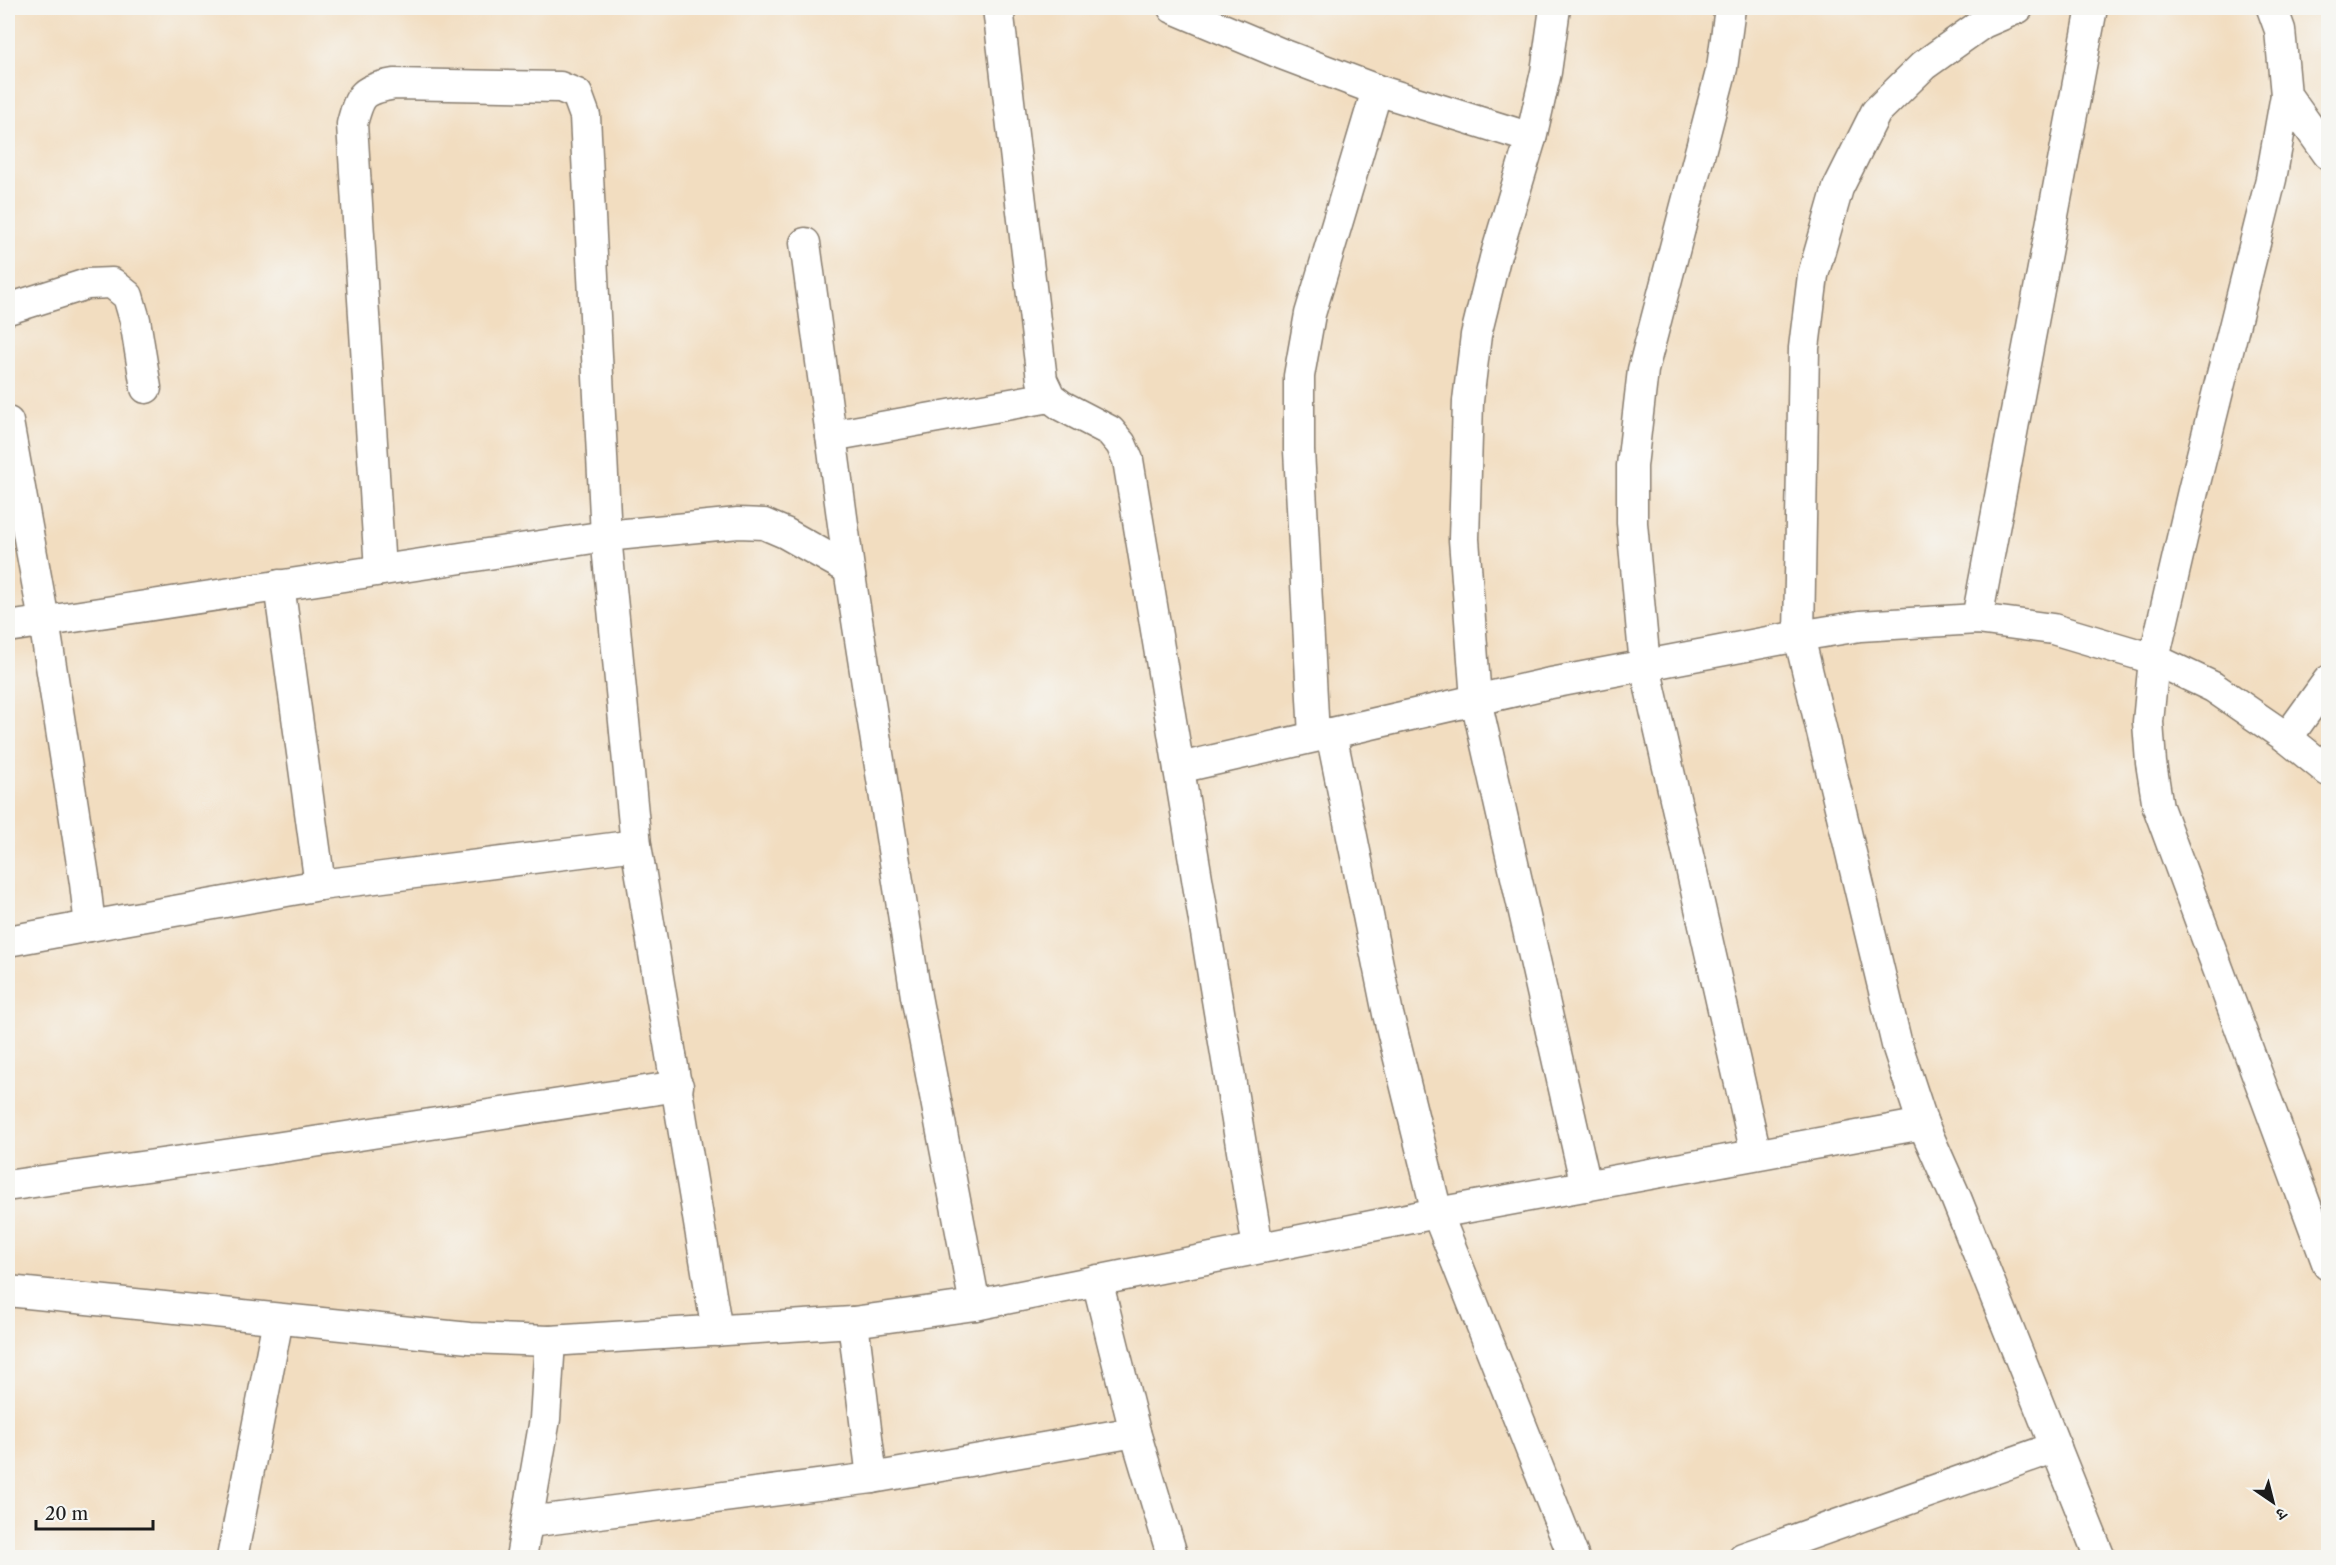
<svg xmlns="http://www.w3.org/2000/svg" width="2336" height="1565" font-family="'Libre Caslon Text','Noto Serif Devanagari',serif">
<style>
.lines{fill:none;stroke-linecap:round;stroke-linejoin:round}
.minor-casing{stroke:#877c6e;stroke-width:33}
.minor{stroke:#fff;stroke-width:30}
</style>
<rect width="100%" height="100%" fill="#f6f6f2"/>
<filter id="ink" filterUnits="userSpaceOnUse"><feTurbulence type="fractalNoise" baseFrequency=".0167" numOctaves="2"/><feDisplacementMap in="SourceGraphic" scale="12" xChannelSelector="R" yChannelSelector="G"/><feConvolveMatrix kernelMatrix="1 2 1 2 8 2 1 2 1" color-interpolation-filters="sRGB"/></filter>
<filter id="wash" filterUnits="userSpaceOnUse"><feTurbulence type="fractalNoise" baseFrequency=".008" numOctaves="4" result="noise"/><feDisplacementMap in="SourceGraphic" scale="24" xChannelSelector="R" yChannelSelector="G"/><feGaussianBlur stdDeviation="1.35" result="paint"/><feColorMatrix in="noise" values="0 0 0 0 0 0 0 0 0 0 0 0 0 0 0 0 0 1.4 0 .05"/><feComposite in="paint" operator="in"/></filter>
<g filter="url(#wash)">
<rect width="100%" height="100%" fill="#f2ddc0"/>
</g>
<g filter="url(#ink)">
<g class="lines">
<defs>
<g id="minor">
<polyline points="998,8 1042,380 1050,397 1062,406 1110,431 1121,444 1128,460 1258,1248"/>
<polyline points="1173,8 1282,54 1377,90 1531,138"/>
<polyline points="1555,8 1546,72 1531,138 1495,258 1476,335 1468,401 1464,539 1476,700 1586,1186"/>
<polyline points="1730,8 1722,68 1643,370 1632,466 1632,523 1645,666 1756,1154"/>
<polyline points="2018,8 1983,23 1924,65 1876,112 1838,188 1813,275 1804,348 1799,636 1897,1045 1923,1124 1956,1198 2100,1558"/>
<polyline points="2272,8 2280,30 2286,95 2271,179 2193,491 2154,659 2148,722 2151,763 2158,807 2328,1265"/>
<polyline points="2286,95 2328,154"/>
<polyline points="805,243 849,569 916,996 975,1305"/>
<polyline points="8,309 87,284 112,283 128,296 135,320 146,388"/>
<polyline points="8,422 44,621 85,883 90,926 320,885 636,845"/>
<polyline points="831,436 1050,397"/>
<path d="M380,570L352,124C360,93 363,90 394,84L560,87L577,94L585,116L606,536L636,845L717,1331"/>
<polyline points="279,585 320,885"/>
<polyline points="1977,619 2092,8"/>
<polyline points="8,627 606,536 738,523 764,524 785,533 849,569"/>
<polyline points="1331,733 1388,1014 1437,1213 1574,1558"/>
<polyline points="1314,736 1299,450 1299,376 1310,314 1377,90"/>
<polyline points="2287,738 2328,681"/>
<polyline points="1179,768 1546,684 1799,636 1860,626 1977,619 2053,629 2154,659 2213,687 2287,738 2328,771"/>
<polyline points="8,941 90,926"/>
<polyline points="13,1185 268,1149 678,1086"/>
<polyline points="1097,1280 1135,1432 1173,1558"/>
<polyline points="8,1291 469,1338 550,1341 853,1322 975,1305 1437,1213 1923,1124"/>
<polyline points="853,1322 872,1478"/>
<polyline points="529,1522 872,1478 1135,1432"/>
<polyline points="232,1558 278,1319"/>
<polyline points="521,1558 545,1419 550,1341"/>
<polyline points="1743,1558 2056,1447"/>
</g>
</defs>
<use href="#minor" class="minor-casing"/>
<use href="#minor" class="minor"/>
</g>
</g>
<rect width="2336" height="1565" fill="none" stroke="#f6f6f2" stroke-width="30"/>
<g transform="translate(2273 1502) rotate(145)" stroke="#f6f6f2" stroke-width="4.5" paint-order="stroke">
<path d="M0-4.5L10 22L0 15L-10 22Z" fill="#1c1c1c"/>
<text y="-9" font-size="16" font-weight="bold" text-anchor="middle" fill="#1c1c1c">उ</text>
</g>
<path d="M36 1520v9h117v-9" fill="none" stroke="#1c1c1c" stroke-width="3"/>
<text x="45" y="1520" font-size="18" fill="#1c1c1c" stroke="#f6f6f2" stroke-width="4.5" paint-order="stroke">20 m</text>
</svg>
